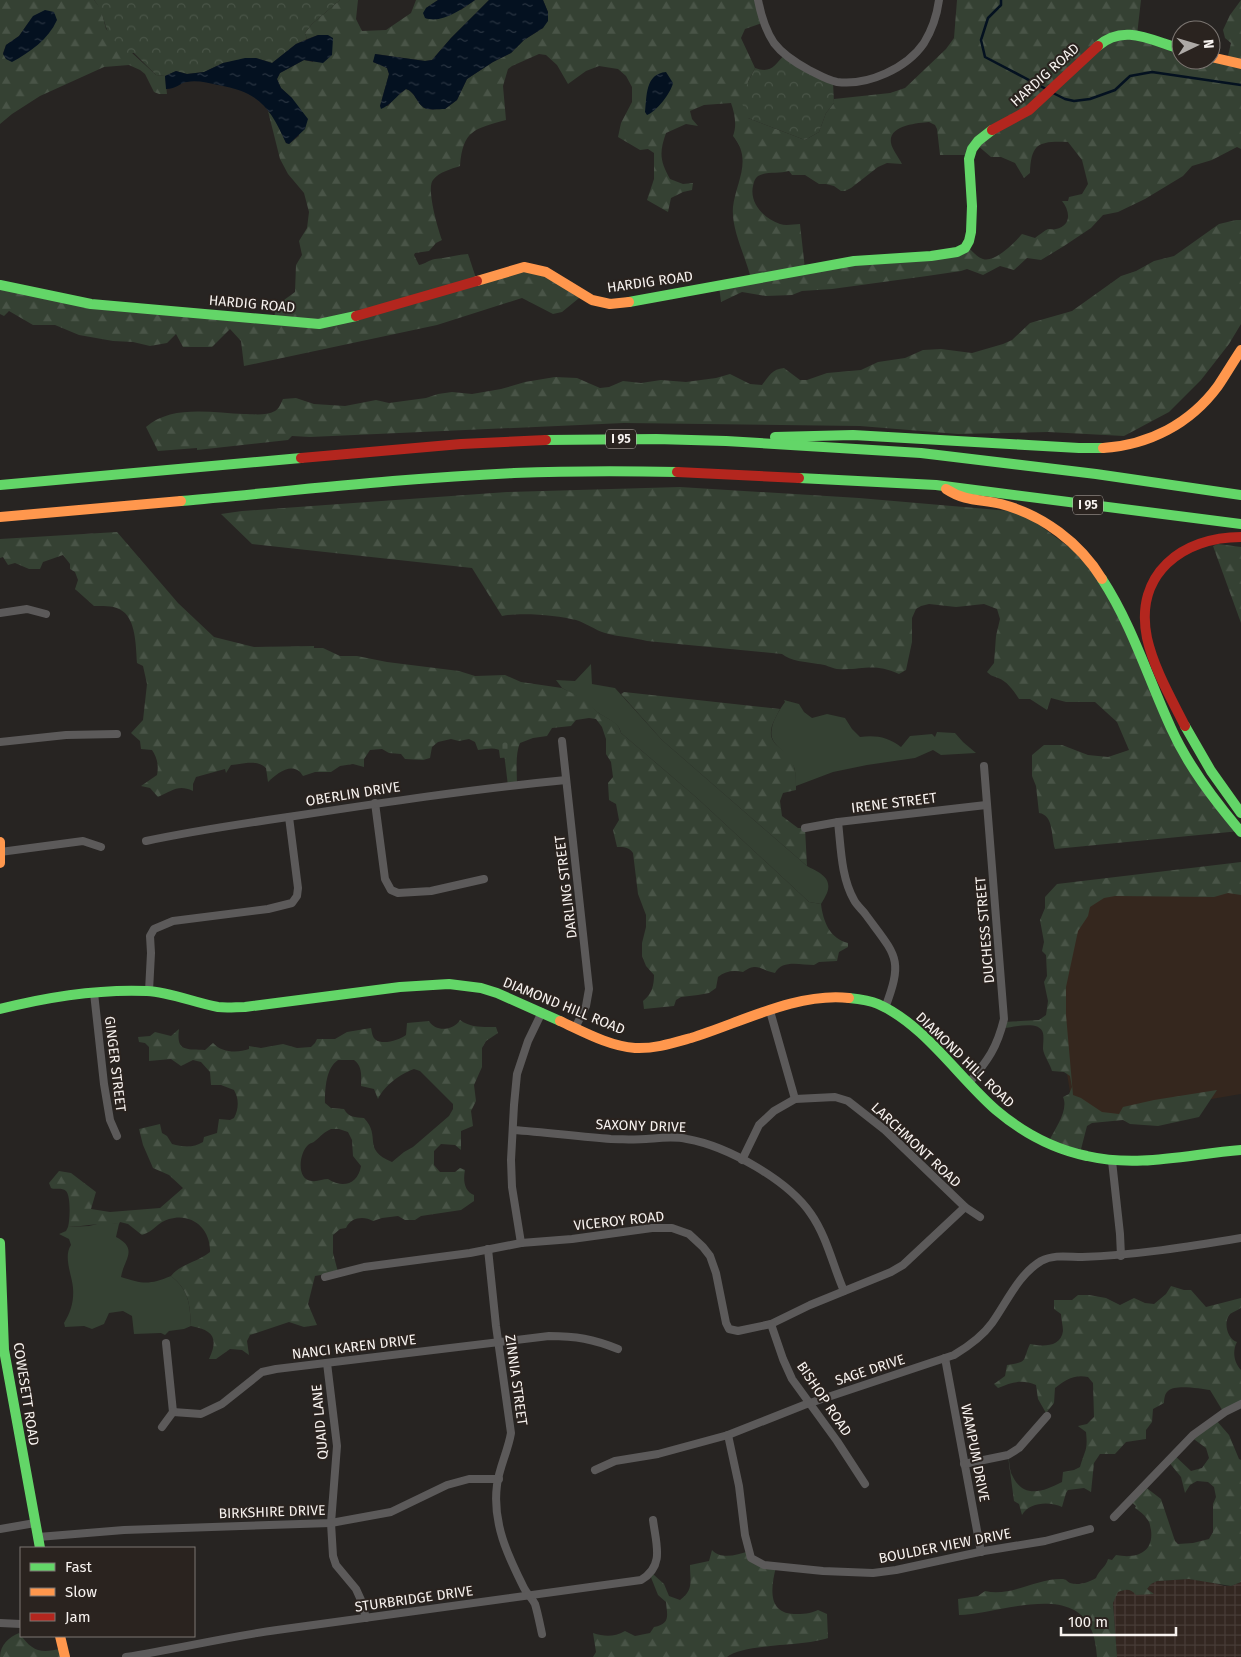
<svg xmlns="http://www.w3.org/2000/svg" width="1241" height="1657" font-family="'Fira Sans',sans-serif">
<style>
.commercial{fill:#35271e}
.industrial{fill:url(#industrial-grid)}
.grass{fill:#354133}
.forest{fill:url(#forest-firs);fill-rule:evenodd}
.cemetery{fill:url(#cemetery-stones)}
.park{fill:url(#park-crowns)}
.water{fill:url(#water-ripples)}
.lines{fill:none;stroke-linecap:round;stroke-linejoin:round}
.stream{stroke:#041120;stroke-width:2.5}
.street{stroke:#5c5a5a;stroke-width:8}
.fast{stroke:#63d668;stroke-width:10}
.slow{stroke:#ff974d;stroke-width:10}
.jam{stroke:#b3261e;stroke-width:10}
.labels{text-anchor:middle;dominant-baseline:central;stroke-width:4;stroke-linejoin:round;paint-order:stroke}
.shield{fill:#2a231f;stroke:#bab4b1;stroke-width:1}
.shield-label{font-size:12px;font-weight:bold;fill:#f7f2ef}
.street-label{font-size:14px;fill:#f7f2ef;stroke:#2a231f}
</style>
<defs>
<pattern id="industrial-grid" width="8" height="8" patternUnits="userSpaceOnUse" patternTransform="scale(1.25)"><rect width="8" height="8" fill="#332721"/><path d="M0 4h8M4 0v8" fill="none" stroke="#473c37"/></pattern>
<pattern id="forest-firs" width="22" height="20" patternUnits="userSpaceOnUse" patternTransform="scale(1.25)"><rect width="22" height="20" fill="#354133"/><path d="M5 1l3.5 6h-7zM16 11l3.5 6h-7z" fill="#495447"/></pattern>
<pattern id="cemetery-stones" width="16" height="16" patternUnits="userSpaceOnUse" patternTransform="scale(1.25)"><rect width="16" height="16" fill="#354133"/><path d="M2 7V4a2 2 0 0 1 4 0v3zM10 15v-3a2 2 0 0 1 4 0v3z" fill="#495447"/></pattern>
<pattern id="park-crowns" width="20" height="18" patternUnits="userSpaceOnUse" patternTransform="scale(1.25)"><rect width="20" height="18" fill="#354133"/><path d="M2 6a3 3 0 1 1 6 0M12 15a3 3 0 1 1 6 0" fill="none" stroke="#495447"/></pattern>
<pattern id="water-ripples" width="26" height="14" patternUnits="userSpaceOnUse" patternTransform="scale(1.25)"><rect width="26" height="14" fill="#041120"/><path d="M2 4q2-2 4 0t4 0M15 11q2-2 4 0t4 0" fill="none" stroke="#293441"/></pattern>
</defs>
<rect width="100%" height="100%" fill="#272422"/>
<polygon class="commercial" points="1241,882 1241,1094 1075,1122 1056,1008 1084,887"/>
<polygon class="industrial" points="1189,1579 1211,1582 1224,1586 1231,1586 1241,1582 1241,1657 1117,1657 1113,1603 1117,1592 1127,1589 1153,1594 1147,1589 1150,1584 1157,1581"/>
<g class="grass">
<path d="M591,664L592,684L615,688L662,740L807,866C818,872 833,877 827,893C825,897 823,901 821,904L809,902L697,798L621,733C619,719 596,717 589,703L562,688L556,680L575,681Z"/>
<path d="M784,700L799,704L804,712L812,718L827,714L845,718L852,729L860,737C876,735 888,737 901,747L910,736L932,734L935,737L937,732L955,733L963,742L976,753L941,755L933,750L915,758L867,765L833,772L796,786C795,780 796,772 794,767C789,755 781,751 774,742C766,730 778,712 785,702Z"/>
<path d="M105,1222L119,1224L116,1237C139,1249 124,1259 121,1277C143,1284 149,1285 171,1276C189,1290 190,1304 191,1326L184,1329L169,1331L165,1335L161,1333L134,1334L132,1316L123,1311L109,1313L104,1324L92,1329L84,1326L65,1327L64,1323C71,1312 74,1301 73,1288C72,1275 63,1257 71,1245L69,1239L59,1234L66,1231L68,1227L89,1226Z"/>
</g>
<g class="forest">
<path d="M0,0H94L101,9L106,29L156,75L165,76L167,94H159L154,92L145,74L140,70L129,65L104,67L40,96L12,114L0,124ZM33,16L6,59L3,53L6,45L19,36Z"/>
<path d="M340,0H358L356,19L362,31L386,30L411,13L416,0H438L426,8L461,10L475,0H489L451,38L432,60L425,61L376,54L373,62L387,68L389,74L380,106H388L396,97L406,89C416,92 417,106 427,109C432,110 440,109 445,109L457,100L467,79L493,62L511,53L524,40L543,28L548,12L543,0H759L762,23L745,29L741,38L755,68L748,82V118L805,140L819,132L826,113L834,103V99L890,93L905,88L946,49L954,38L957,0H1141L1137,35L1181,49V60H1227L1231,43L1225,38L1223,30L1230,15L1241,0V149L1237,147L1212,160L1192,166L1183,176L1145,199L1118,212L1103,215L1091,228L1064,246L1041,260L1027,258L1014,270L1000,266L983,275L967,269L961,271L927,276L832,289L802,291L792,295L766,296L742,292L721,302L719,286L751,279C746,257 731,230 733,207C736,182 753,160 733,136C737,126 735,114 731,103L704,105L690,111L692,119L698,126L686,124L666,133C659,153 660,161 670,179L683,184L693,183L692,190L683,192L671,198L668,212L647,200L654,179V153L648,149L640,150L618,137L621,123L632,102V87L626,76L618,69L599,66L586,71L568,84L557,65L546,55L539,54L512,66L508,69L503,86L506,120C474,129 463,130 460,166C451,169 439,172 433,180C426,188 438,229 442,240L436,243L429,251L415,253L414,255L419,265C425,264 429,260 435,259C446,258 456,255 468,254L476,278L516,269L542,270L584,294L562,312L553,314L522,298L437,325L244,366L241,341L230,329L212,347H183L176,334L167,343L150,346L133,342L113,341L79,335L55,325H33L9,311L4,316L0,314V284L36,294L274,320L276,303L284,300L295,292L296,265L302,255L299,241L307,228L309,212L304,193L288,174L280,159L268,111L275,119L286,143L289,144L299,136L292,98L281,88L277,79L280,73L304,60L313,62L318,35L307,39L305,33L312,24ZM929,122L935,125L937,129L940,155H970L977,145L991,157H1001L1015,163L1024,178L1030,173C1031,143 1039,141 1068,142L1082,160L1088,184L1082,194L1069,197L1068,201H1062C1070,211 1072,225 1056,229C1054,230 1051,229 1048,229C1044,231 1039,235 1035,238L1022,234C1015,242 995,263 983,259C978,258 972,251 968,247L805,269L800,224C794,224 786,226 780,224C765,219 749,204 753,186C754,183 754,179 758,176C767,171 779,174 789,171L792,175H805L819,184H826L834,186L841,191H845L851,188L878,167L887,163L902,164C899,158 892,149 891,143C888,125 918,123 929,122Z"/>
<path d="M1236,220H1241V324L1229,344L1201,380L1169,412L1124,436L1048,432L958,434L860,426L624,423L310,437L292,436L288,440L197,450V448L158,451L146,427C172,404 213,413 244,414C253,414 266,416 275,411C279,409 281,403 283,399L296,398L314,404L345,406L376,400L389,403L426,398L438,394L452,392L472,394L501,389L525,382L555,377L577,378L600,388L609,387L623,381L641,383L661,380L686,382L716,378L730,374L750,384L762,385C769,376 772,369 784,368L800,380H807L827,373L861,370L878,362L905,358L923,350L941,349L972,353L1003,344L1012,340L1030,323L1072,311L1121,276L1136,271L1154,261L1174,256L1219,224Z"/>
<path d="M680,487L859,498L1022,512L1097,568L1172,731L1240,831L1055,849C1051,837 1054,815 1039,813L1036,786L1032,776V755L1044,745H1062L1088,755L1108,757L1129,750L1117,722L1095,702H1066L1051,698L1047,710L1030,699H1019C1014,691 1007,681 998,678C993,676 991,676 987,672L994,663L996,636L1000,619L997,609L984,604L956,607L929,604L921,606L916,609L912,618V642L906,670L899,674C872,662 862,671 837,669C831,668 825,664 818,664C806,662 790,661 782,654L647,641C633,637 618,637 605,633C595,630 586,623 576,620C558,615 520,612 502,616L472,568L252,544L221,514L242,511L507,492Z"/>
<path d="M117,532L178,603L214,637L254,647L314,646V648H323L340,656H357L387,662L459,671L475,676L505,675L521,682L562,688L578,696H590C588,718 618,715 621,733L697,798L809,902L821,904C823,921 830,939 848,943V947L839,952L837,961L819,962L814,965C801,965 782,959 775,973C761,971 758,961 743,972C734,970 725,971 718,977L716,988L709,993L698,995L681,997L676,1000L674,1006L644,1009L643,1001C652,994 654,985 654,975L646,966L642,956V943L646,927V915L638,894L633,853C629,847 624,847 617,847L613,830L619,820L616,804L609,800L608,783L613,777L611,762L606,754V739L602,727L596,719L589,718L576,720L571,726L552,728L547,736L533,738L520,743C515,754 517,772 517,785L508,786L504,753C496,746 488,749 478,750L475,742L469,739L459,741L451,739L438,742L432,747L430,758L423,760L405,759L401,754L389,753L382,749L370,750L364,759V767L353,764L340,766L331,772H315L303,776C294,760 277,773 268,782L266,768C256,759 243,764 231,765L226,773L225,769L196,777L193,784V791C178,784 172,791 158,797L150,788L141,786L157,775C159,766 157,757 152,750L141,749L140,741L131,733L143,720L147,684L143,666L137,663C136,648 136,624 125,613C117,605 104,606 94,606L75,589L78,580L75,572L70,569V564L63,555L43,562L40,569H29L15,563L8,565L3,557L0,558V539Z"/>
<polygon points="1218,544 1241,547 1241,623 1213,546"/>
<path d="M624,692L780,709C776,717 770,726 771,735C772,745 786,751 791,759C796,768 796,780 796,790L783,793L780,801L782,816L798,828H805L807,866L662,740L621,694Z"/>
<path d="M1241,862V895L1228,893L1214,897L1115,896L1104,898L1090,907L1088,916L1078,931L1066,987V1015L1073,1095L1081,1098L1102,1112L1119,1114L1123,1107L1154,1100L1217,1090L1199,1117L1158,1126L1130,1124L1123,1120L1092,1123L1087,1126L1080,1153L1049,1141C1055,1129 1069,1110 1063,1097L1069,1094L1072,1087L1070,1076L1064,1072L1052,1071C1050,1064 1044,1056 1043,1049C1043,1044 1044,1038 1043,1033C1040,1020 1014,1027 1004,1028L1005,1022L1039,1020L1046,1015L1048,1001L1044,982L1047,976L1046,955L1042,951L1044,942L1040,920L1045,908V897L1057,884Z"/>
<path d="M460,1020C471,1028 483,1027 496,1027L498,1033L486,1041L482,1048V1067L474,1085L476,1101L471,1111L473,1126L461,1131V1150L455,1145L441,1144L434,1151V1165L440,1172H455L460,1168L465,1170C463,1180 464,1191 474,1195V1201L461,1210L421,1216L415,1220H405L398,1216L382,1218L373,1221C364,1216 351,1217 346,1228L340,1229L333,1235V1253L338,1272L315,1276L308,1304L317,1325L304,1327L289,1322L250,1335L247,1341L249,1355L242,1350L230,1349L216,1359H209C219,1338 213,1330 191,1326C190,1304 189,1290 171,1276C180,1264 198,1262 210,1252C211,1229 192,1212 169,1219C158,1222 153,1232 142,1235L128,1224L120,1222L119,1224C102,1222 86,1226 68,1227C70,1220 71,1196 66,1191C62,1187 55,1190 51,1188L49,1183L59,1171L71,1173L96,1192L91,1209L110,1212L160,1208L183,1188L169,1175L153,1168L143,1145L139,1129L160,1124L162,1133L167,1136L172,1144C183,1147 193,1148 203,1142L204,1137L217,1133L219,1119L230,1120L234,1118C239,1108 239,1099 234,1090L221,1085H211L210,1072L201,1062L193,1060L181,1066L171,1059L149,1061V1047L145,1043L139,1042L138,1037L150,1036L155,1032L171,1036L179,1029C176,1052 186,1049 205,1050L213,1043C222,1053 238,1053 249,1049V1046L261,1048L283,1044L297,1048L311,1047L315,1043L317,1039H335L347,1032L371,1028C372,1032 372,1037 376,1040C383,1045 400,1040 406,1035L407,1023L429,1021C436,1033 454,1030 460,1020ZM338,1060H354C363,1067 361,1076 361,1086L374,1089L378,1099C384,1086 400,1074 414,1069L420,1071L453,1104V1109L449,1116L413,1147L404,1152L392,1162C361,1149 382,1137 364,1118C355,1117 349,1118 344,1109L331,1108L325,1103C325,1088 326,1068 338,1060ZM331,1129H339L348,1132L352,1140L353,1156L361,1166C358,1184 343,1189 328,1179C323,1179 317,1182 312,1181C296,1180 299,1153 308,1145C310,1143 313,1143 315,1141C321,1136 324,1132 331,1129Z"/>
<path d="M1171,1286L1184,1290H1191L1206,1307L1241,1298V1308C1238,1310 1233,1312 1230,1314C1223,1322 1227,1339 1237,1342C1232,1351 1234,1363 1241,1370V1404L1224,1413L1210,1390C1201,1389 1175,1384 1168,1391C1165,1393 1164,1399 1164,1403L1153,1409L1152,1422L1146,1430V1439L1126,1442L1115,1454H1100L1094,1463L1091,1492L1084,1488L1068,1490L1066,1493L1062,1507C1050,1501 1029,1502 1022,1515L1019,1504L1014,1501L1008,1456C1010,1462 1009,1470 1012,1475C1023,1499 1043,1492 1062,1482L1063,1472L1074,1470L1080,1467C1085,1449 1088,1451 1086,1432L1078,1426L1087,1424L1094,1417L1093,1383L1088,1377C1074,1374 1065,1380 1055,1388L1054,1403L1046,1413L1038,1399L1036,1385C1022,1379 1012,1382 998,1388L994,1384L1005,1376L1007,1365C1029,1362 1022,1361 1030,1344C1043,1347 1061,1347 1063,1331C1063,1326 1061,1319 1061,1314L1054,1309V1300H1072L1078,1295H1089L1106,1298L1120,1305L1134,1298L1145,1303L1154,1304L1166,1294Z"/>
<path d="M1216,1420L1229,1435L1239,1459L1241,1460V1582L1231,1586L1189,1579L1157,1581L1151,1584L1147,1589L1154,1594L1136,1595C1130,1588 1126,1589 1118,1592L1113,1603L1117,1657H1097C1096,1647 1095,1636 1090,1627C1069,1583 995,1615 959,1615L958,1599L978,1596L985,1591C1012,1597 1036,1578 1063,1579C1068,1580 1066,1581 1070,1583C1079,1586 1089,1582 1096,1578C1099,1570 1106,1567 1108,1559L1112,1560L1116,1555C1136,1559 1154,1553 1151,1530C1150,1526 1150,1522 1147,1519C1144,1514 1139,1511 1135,1508L1136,1506L1129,1500L1144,1486L1161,1499L1175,1541L1178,1544L1193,1543L1209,1539L1213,1532V1504L1216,1497L1214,1487L1208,1482L1197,1481L1190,1485L1185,1493L1181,1477L1168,1461L1174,1455L1191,1471L1202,1468L1209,1458L1206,1448L1191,1437Z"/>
<path d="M712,1550C721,1560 737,1555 749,1551L753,1560L776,1567C771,1587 767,1613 794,1614C803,1614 810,1614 818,1610L827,1614L828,1638C802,1647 744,1643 727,1657H593L596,1652L593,1633C605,1637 614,1637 625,1631L635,1636L650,1633L654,1627C671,1624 667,1615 666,1602L658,1595L650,1575L653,1574L664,1584L669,1596L680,1600C694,1590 690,1581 690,1565L709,1561Z"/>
<path d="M19,1633C33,1652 40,1654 63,1648L66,1657H0C0,1645 9,1637 19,1633Z"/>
</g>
<polygon class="cemetery" points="510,740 512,757 500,758 498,742"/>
<g class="park">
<path d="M94,0H340L312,24L305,33L307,39L296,44L272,63L256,58L223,63L204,72L187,74L176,71L165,76L156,75L134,53H127C119,45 109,37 106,27C102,15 102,10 94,0Z"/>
<path d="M785,54L833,82L834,103L826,113L819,132L805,140L748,118L741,101L748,82L755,68C771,74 775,65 785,54Z"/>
</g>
<g class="water">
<path d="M438,0H475C461,10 441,24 425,18L423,13L426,8Z"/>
<path d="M489,0H543L548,12V21L543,28L524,40L511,53L493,62L467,79L457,100L445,109C440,109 433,110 427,109C417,106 416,92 406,89C397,95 391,105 381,109L380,106L389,74L387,68L373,62L375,54L425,61L432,60L451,38Z"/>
<path d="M45,10L54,12L57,20C48,40 30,52 12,62L6,59L3,54L6,45L19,36L33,16Z"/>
<path d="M318,35H328L333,38L332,55L323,63L304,60L280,73L277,79L281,88L292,98L308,119L305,129L289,144L286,143C270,107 259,92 218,85C208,83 197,80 187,82C179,83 177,89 166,89L165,76L176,71L187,74L204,72L223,63L245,58H256L272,63L296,44Z"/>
<path d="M666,72L673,83C671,93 656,112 647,115L645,112C647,96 645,74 666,72Z"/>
</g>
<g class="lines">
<g class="stream">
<polyline points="1001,0 1001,5 988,18 981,40 985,57 1048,90"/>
<polyline points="1053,93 1065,99 1074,101 1090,99 1115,90 1130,76 1152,72 1241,85"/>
</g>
<g class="street">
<path d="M758,0C761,15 765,30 774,43C783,55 796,63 809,70C819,75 827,80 837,82C868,86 907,68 924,43C932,30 937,15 939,0"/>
<polyline points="0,613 27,609 46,614"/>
<polyline points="562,741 589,989 586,1006 575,1028"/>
<polyline points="0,742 66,735 117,734"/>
<polyline points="375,803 385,879 391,890 398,893 431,891 484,879"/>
<path d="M838,822C841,848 841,877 854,900C857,906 863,910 866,915C896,956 904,958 885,1008"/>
<polyline points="805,828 838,822 986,805"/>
<path d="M146,841C193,831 240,824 288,817C380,803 472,789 566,780"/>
<polyline points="0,852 83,841 101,847"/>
<polyline points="149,991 151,953 150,936 154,929 173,921 268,909 292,903 297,896 298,888 289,817"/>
<polyline points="94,993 104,1084 110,1120 117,1136"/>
<polyline points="770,1011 795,1099"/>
<path d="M969,1083C988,1060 997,1048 1004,1019L984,766"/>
<path d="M513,1130C546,1132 579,1137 611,1139C623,1139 634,1140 646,1139C660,1138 673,1136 687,1139C727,1146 788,1180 811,1214C827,1237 833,1266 844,1291"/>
<polyline points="742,1160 759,1125 774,1111 795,1099 835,1097 848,1101 885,1130 965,1207 980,1217"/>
<polyline points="1112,1161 1120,1234 1121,1256"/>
<polyline points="521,1243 512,1187 511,1160 514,1105 517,1074 528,1041 542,1012"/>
<path d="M488,1249L496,1326L511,1433C508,1451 499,1468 497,1485C492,1523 508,1556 524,1588C527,1594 532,1598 535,1604C538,1614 540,1625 542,1634"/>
<polyline points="325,1277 364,1267 470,1253 521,1243 572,1239 652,1228 672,1228 689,1234 703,1247 710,1256 716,1273 726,1323 729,1329 738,1331 771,1324 810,1305 891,1272 903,1265 965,1207"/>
<polyline points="771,1324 783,1359 792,1379 837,1441 865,1484"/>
<polyline points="166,1343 173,1412"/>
<polyline points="945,1358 981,1552"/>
<polyline points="327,1363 337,1446 331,1523 333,1556 336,1565 356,1589 361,1600 366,1618"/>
<path d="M173,1412L201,1414L222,1404L262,1372L276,1369L549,1336C576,1336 593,1339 618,1349"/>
<polyline points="162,1427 173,1412"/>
<polyline points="728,1435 739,1486 745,1535 751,1558 764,1565 823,1571 873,1573 896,1570 984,1551 1045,1541 1090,1529"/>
<polyline points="964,1464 1008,1455 1019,1448 1047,1416"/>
<path d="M595,1470L615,1461L658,1454L728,1435L804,1405L954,1355C969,1346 982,1337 992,1323C1007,1302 1018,1275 1041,1261C1054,1254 1069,1257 1082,1257C1136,1255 1188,1247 1241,1238"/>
<polyline points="1114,1517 1193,1435 1225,1412 1241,1404"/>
<polyline points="0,1529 35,1523"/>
<polyline points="38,1537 124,1530 331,1523 391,1512 447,1485 469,1479 499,1479"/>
<polyline points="0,1623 21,1624"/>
<path d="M126,1657C177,1649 226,1637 277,1630L641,1580C665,1566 656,1544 653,1520"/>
</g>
<g class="fast">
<path d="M1098,46C1124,23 1152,41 1181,49"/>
<polyline points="0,285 91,304 319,324 356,316"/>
<polyline points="629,302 854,261 931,256 957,252 965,248 969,241 971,232 972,206 969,159 972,149 978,141 992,130"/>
<polyline points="775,437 853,435 1079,448 1103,448"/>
<polyline points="546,440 656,439 726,441 921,453 1096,474 1241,495"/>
<polyline points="799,478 936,485 1241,524"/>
<polyline points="0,485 301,458"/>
<path d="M181,501C292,491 403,478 514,473C568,471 622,471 677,472"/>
<path d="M1102,579C1132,625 1148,678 1171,728C1188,766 1214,800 1241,832"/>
<polyline points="1185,726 1211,771 1241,813"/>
<path d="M849,998C859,999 869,1000 878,1004C924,1024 959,1078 996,1110C1022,1132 1053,1149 1087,1156C1139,1168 1189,1154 1241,1150"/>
<path d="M0,1009C47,997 99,989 147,991C170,992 195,1003 218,1007C227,1008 236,1007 245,1007L400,987L449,984L481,988L497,993L560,1021"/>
<polyline points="0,1243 4,1350 40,1548"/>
</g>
<g class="slow">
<polyline points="1211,57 1241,64"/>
<polyline points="477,281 524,267 546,272 592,300 610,304 629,302"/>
<path d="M1103,448C1149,445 1190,424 1218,386C1226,374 1233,362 1241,350"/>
<path d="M946,489C966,502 980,499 1001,504C1043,515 1080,543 1102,579"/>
<polyline points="0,517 181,501"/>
<polyline points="0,842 0,863"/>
<path d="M560,1021C584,1032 609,1046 635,1048C654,1049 673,1043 691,1038C740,1023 797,992 849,998"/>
<polyline points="60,1636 65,1657"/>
</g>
<g class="jam">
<polyline points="992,130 1029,110 1098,46"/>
<polyline points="356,316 477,281"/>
<polyline points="301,458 461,444 546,440"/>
<polyline points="677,472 799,478"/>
<path d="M1185,726C1171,698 1154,669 1147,638C1134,574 1182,537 1241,537"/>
</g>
</g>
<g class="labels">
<g class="shield">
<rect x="606" y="429.5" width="30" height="19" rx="4"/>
<rect x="1073" y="495.5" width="30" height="19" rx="4"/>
</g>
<g class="shield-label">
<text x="621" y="439">I 95</text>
<text x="1088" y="505">I 95</text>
</g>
<g class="street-label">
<text transform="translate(1045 75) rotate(-42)">HARDIG ROAD</text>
<text transform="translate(650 282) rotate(-8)">HARDIG ROAD</text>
<text transform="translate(252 304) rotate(5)">HARDIG ROAD</text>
<text transform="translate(353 794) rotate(-9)">OBERLIN DRIVE</text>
<text transform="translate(894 803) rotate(-7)">IRENE STREET</text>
<text transform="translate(566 887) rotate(-97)">DARLING STREET</text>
<text transform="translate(985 930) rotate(-95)">DUCHESS STREET</text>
<text transform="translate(564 1006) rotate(22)">DIAMOND HILL ROAD</text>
<text transform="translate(965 1060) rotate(44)">DIAMOND HILL ROAD</text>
<text transform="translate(115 1064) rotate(83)">GINGER STREET</text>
<text transform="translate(641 1126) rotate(2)">SAXONY DRIVE</text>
<text transform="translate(916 1145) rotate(43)">LARCHMONT ROAD</text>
<text transform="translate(619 1221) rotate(-6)">VICEROY ROAD</text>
<text transform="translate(354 1347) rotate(-7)">NANCI KAREN DRIVE</text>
<text transform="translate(870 1370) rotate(-18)">SAGE DRIVE</text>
<text transform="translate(516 1380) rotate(82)">ZINNIA STREET</text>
<text transform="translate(26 1394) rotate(81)">COWESETT ROAD</text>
<text transform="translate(824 1399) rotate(56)">BISHOP ROAD</text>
<text transform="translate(320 1422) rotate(-95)">QUAID LANE</text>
<text transform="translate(975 1453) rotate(79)">WAMPUM DRIVE</text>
<text transform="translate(272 1512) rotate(-2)">BIRKSHIRE DRIVE</text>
<text transform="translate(945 1546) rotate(-11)">BOULDER VIEW DRIVE</text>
<text transform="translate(414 1599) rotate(-8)">STURBRIDGE DRIVE</text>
</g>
</g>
<rect x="20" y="1547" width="175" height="90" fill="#2a231f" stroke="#7c7672"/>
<rect x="30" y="1563" width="25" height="8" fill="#63d668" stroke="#7c7672"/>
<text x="65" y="1572" font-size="15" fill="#f7f2ef">Fast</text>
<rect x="30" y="1588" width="25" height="8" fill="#ff974d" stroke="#7c7672"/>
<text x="65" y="1597" font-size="15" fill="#f7f2ef">Slow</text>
<rect x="30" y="1613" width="25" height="8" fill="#b3261e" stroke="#7c7672"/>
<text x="65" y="1622" font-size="15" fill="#f7f2ef">Jam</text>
<g transform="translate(1196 45) rotate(85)"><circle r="24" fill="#2a231f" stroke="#7c7672"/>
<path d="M0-4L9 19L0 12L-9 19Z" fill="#aeaaa7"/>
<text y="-8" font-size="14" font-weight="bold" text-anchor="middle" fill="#f7f2ef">N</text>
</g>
<path d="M1061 1627v8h115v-8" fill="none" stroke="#f7f2ef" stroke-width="2.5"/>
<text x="1068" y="1627" font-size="15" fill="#f7f2ef" stroke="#2a231f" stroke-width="4" paint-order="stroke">100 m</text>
</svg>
